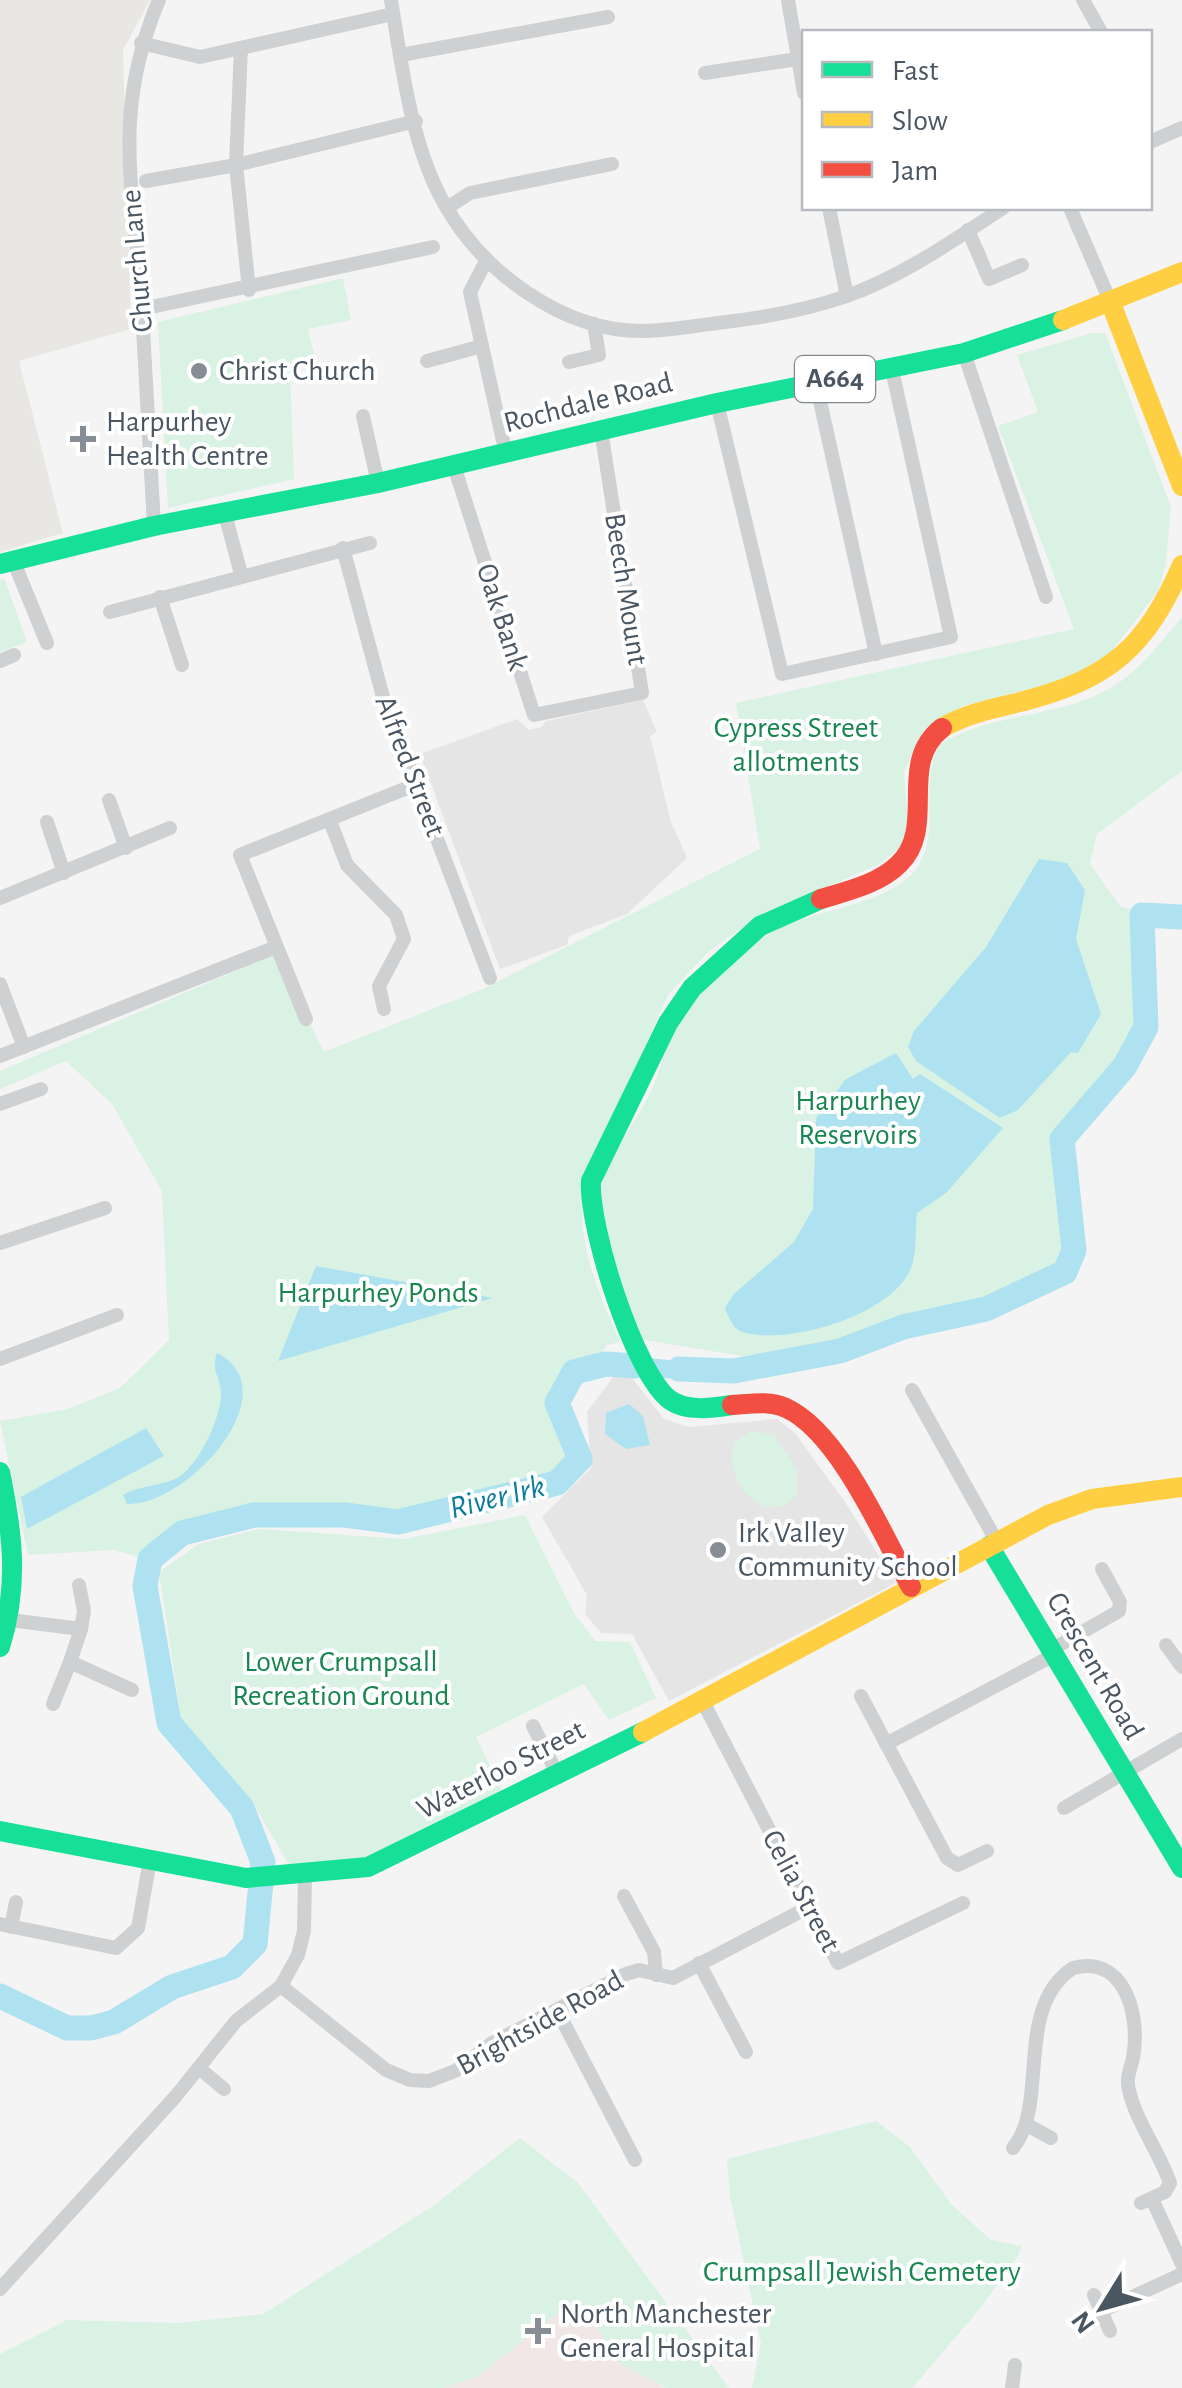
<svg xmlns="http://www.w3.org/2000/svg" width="1182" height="2388" font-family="'Alegreya Sans',sans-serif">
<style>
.commercial{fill:#e8e7e3}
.education{fill:#e6e5e6}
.medical{fill:#f1e7e6}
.green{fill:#d9f2e3}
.water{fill:#aee2f0}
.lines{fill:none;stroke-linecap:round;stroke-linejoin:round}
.river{stroke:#aee2f0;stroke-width:25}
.street{stroke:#ced0d2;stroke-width:14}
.fast{stroke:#16e098;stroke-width:20}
.slow{stroke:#ffcf43;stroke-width:20}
.jam{stroke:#f24e42;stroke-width:20}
.poi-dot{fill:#868d94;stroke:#fff;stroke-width:4}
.labels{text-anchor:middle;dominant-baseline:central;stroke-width:8;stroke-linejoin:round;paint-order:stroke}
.shield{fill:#fff;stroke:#808990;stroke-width:2.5}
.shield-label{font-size:28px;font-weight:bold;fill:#4a5661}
.street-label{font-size:30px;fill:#4a5661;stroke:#fff}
.poi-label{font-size:30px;fill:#4a5661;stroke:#fff;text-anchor:start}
.park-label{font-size:30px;fill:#17864f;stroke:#fff}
.water-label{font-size:32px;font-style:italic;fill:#0c7c9b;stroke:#fff}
</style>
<rect width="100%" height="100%" fill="#f4f4f4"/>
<polygon class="commercial" points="0,0 150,0 123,50 131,329 19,361 63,533 0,552"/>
<g class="education">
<polygon points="643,700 657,732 650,736 671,822 687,858 627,914 569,936 567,945 500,969 420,754 517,719 529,730 542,727 546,721"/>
<polygon points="613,1377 632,1378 664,1419 689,1427 777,1419 795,1433 845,1502 896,1583 669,1701 632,1634 601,1633 585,1614 587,1595 542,1517 591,1468 587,1412"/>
</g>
<polygon class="medical" points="571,2284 663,2388 283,2388"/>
<g class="green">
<polygon points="343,278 351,320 308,329 315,357 290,367 294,479 168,508 158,322"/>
<path d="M1091,333H1105L1171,507L1166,564L1158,591L1105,660L1070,678L963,706L924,729L904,772L909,840L879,864L754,919L707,953L668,995L583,1184C576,1243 597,1289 620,1342L607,1345L571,1396V1450L553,1474L399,1515L251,1507L179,1526L139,1557L113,1550L28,1555L0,1421L68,1409L120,1388L169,1340L162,1191L112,1104L66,1061L0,1089V1071L276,954L324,1052L483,989L760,849L736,703L1074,629L998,426L1038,412L1017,355Z"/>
<polygon points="4,578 27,642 0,652 0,580"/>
<path d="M1182,617V771L1097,834L1090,864L1120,906L1137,912L1140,1025L1122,1059L1058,1137L1067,1245L1057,1268L983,1301L897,1317L834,1345L742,1356L639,1339C623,1292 600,1244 601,1193C602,1165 643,1113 654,1084C664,1062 667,1033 681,1013C701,984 734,954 764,935C804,911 880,907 911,875C945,839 917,790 939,745C993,711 1064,719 1117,684C1143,667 1162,640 1182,617Z"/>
<path d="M752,1430L775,1436L797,1470V1494C765,1534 717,1473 736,1441Z"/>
<polygon points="525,1515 574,1613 595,1641 630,1642 656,1698 609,1720 584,1684 476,1737 504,1794 383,1856 292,1870 251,1799 182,1725 159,1572 199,1544 259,1529 404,1539"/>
<polygon points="876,2121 910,2147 951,2204 991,2240 1022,2246 1018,2256 978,2311 912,2388 752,2388 761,2343 730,2196 727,2159"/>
<polygon points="520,2138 578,2183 729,2388 667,2388 619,2363 582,2304 559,2312 477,2377 442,2388 0,2388 0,2354 67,2320 178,2323 263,2314 433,2206"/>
</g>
<g class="water">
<polygon points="1039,859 1067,863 1085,890 1076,939 1101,1014 1078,1053 1071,1052 1018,1110 1000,1118 916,1061 908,1047 914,1031 986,947"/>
<path d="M896,1053L913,1079L920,1074L1003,1128L946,1193L917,1213C915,1230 917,1253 911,1268C893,1315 787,1346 743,1332C732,1329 729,1317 725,1308L734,1294L794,1242L813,1209L816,1118L846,1079Z"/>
<polygon points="316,1266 493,1298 278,1361"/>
<path d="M217,1353C291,1391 188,1506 127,1504L123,1495C141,1485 159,1486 175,1479C198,1469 223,1414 221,1391C219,1374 211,1371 217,1353Z"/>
<polygon points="625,1356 712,1364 716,1380 604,1376 601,1357"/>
<polygon points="629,1404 643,1416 650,1445 626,1449 605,1434 606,1413"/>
<polygon points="146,1428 164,1456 27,1529 21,1497"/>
</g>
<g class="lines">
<g class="river">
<polyline points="679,1369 734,1371 840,1351 903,1327 986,1309 1065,1272 1074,1250 1062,1139 1125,1066 1146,1027 1142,915 1182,917"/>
<polyline points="0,1996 67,2028 91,2028 114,2022 172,1987 232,1967 255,1944 263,1862 242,1808 169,1723 145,1586 150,1559 182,1533 254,1515 345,1515 398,1522 557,1483 580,1459 557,1403 574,1372 606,1364 635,1366"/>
</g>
<g class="street">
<path d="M391,0C402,67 411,146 445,205C483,272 562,331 642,331C667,331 693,326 718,323C761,318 803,311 844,297C900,278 954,240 1003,208"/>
<polyline points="788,0 804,93"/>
<polyline points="1083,0 1101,32"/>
<polyline points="141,43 200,57 393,14"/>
<polyline points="241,48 236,165 249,290"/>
<polyline points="401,55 608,17"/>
<polyline points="705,73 797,59"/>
<polyline points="1150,142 1182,128"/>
<polyline points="146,181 236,165 416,121"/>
<polyline points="447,208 470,193 612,164"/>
<polyline points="829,208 847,296"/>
<polyline points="1070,208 1110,301"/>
<polyline points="968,230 989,279 1022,265"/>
<polyline points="486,261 470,292 506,454"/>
<polyline points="142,309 433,247"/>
<polyline points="964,353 1046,597"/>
<polyline points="427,361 482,346"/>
<polyline points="569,362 599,355 594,324"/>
<polyline points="816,383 876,654"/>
<polyline points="717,403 782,674 951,637 891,365"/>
<polyline points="363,416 378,483"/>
<polyline points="454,466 534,715 642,693 601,430"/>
<polyline points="225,514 241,574"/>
<path d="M154,526C150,454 146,383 142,311C135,191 110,116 159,0"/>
<polyline points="343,548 383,697 490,978"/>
<polyline points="13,560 47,643"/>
<polyline points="160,597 182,665"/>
<polyline points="110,612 370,543"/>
<polyline points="0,661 14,655"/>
<polyline points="109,800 126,848"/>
<polyline points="330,821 347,865 396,915 404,939 379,986 384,1009"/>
<polyline points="47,822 64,873"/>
<polyline points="0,898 170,828"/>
<polyline points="0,984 24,1047"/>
<polyline points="306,1019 240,855 417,784"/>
<polyline points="0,1056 276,947"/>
<polyline points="0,1104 41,1089"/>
<polyline points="0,1243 105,1208"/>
<polyline points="0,1359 117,1315"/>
<polyline points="912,1390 997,1542"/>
<polyline points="79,1585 84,1611 81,1629"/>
<polyline points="10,1620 81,1629 70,1662 132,1690"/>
<polyline points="1166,1645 1182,1667"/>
<polyline points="1051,1650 1119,1611 1120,1602 1102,1569"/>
<polyline points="861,1696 947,1858 958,1865 987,1851"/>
<polyline points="701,1698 838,1963 963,1903"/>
<polyline points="53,1704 70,1662"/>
<polyline points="533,1726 559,1777"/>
<polyline points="886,1744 1054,1655"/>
<polyline points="1064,1808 1182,1739"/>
<polyline points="624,1896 654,1952 656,1975"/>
<polyline points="0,1924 116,1948 138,1928 150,1860"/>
<polyline points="11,1927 16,1902"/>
<polyline points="699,1963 746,2052"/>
<polyline points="281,1986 386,2070 410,2080 429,2081 455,2071 492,2043 626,1974 639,1970 673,1978 809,1907"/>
<polyline points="557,2010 635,2160"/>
<polyline points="199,2068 224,2089"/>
<polyline points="1029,2126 1051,2138"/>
<path d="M1013,2148C1050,2103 1013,2008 1073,1968C1123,1955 1139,2011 1134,2051C1133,2065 1125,2076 1129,2090C1136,2122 1159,2151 1170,2183L1165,2192L1141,2203"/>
<polyline points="1152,2199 1182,2264"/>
<polyline points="0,2289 176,2096 236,2021 281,1986 298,1955 304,1931 305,1876"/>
<polyline points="1094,2295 1110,2331"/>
<polyline points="1102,2311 1182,2274"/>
<polyline points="1012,2388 1015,2365"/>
</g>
<g class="fast">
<polyline points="0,564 154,526 378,483 717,403 964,353 1063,320"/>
<path d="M732,1405C713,1408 687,1412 670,1400C634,1373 588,1226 591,1181L668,1023L692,988L760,926L821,899"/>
<path d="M0,1472C13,1534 19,1586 0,1647"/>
<polyline points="989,1546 1182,1868"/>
<polyline points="0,1831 246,1878 368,1867 643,1732"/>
</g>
<g class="slow">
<polyline points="1110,301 1182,486"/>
<polyline points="1063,320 1182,272"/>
<path d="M942,728C967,713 996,708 1024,701C1111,678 1146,647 1182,565"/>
<polyline points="643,1732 1048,1515 1092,1499 1182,1487"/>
</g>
<g class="jam">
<path d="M821,899C847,891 879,884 899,864C938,826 896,764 942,728"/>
<path d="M732,1405C749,1404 770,1400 786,1408C839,1432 884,1537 911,1587"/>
</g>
</g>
<g class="poi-dot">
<circle cx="199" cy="371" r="10"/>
<path d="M78 424h10v10h10v10h-10v10h-10v-10h-10v-10h10z"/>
<circle cx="718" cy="1550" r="10"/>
<path d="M533 2316h10v10h10v10h-10v10h-10v-10h-10v-10h10z"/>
</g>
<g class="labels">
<rect class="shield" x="795" y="356" width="80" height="46" rx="8"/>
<g class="shield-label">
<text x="835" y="379">A664</text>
</g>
<g class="street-label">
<text transform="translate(137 261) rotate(-95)">Church Lane</text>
<text transform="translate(588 403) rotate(-14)">Rochdale Road</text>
<text transform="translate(626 589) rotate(81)">Beech Mount</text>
<text transform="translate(502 617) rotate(72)">Oak Bank</text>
<text transform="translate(410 766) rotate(69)">Alfred Street</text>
<text transform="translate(1095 1666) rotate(60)">Crescent Road</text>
<text transform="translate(501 1770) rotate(-27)">Waterloo Street</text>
<text transform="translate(801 1891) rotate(62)">Celia Street</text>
<text transform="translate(540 2023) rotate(-29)">Brightside Road</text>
</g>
<g class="poi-label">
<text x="219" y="371">Christ Church</text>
<text x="106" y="422">Harpurhey<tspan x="106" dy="34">Health Centre</tspan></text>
<text x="738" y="1533">Irk Valley<tspan x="738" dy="34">Community School</tspan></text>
<text x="560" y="2314">North Manchester<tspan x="560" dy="34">General Hospital</tspan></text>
</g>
<g class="park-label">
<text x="796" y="728">Cypress Street<tspan x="796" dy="34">allotments</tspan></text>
<text x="858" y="1101">Harpurhey<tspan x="858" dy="34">Reservoirs</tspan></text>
<text x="378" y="1293">Harpurhey Ponds</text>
<text x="341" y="1662">Lower Crumpsall<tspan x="341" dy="34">Recreation Ground</tspan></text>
<text x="862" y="2272">Crumpsall Jewish Cemetery</text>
</g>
<g class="water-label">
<text transform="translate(497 1497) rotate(-14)">River Irk</text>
</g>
</g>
<rect x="802" y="30" width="350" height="180" fill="#ffffff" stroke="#b7bbc0" stroke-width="2.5"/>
<rect x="822" y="62" width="50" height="15" fill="#16e098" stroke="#b7bbc0" stroke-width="2.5"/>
<text x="892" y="80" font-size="30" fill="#4a5661">Fast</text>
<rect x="822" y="112" width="50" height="15" fill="#ffcf43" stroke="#b7bbc0" stroke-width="2.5"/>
<text x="892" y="130" font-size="30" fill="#4a5661">Slow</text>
<rect x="822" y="162" width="50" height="15" fill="#f24e42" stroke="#b7bbc0" stroke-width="2.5"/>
<text x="892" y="180" font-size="30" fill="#4a5661">Jam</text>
<g transform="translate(1102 2308) rotate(233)" stroke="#ffffff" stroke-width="8" paint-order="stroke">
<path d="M0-8L18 38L0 25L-18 38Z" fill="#4a5661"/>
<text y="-15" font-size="28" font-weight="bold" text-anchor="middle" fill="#4a5661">N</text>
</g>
</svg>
